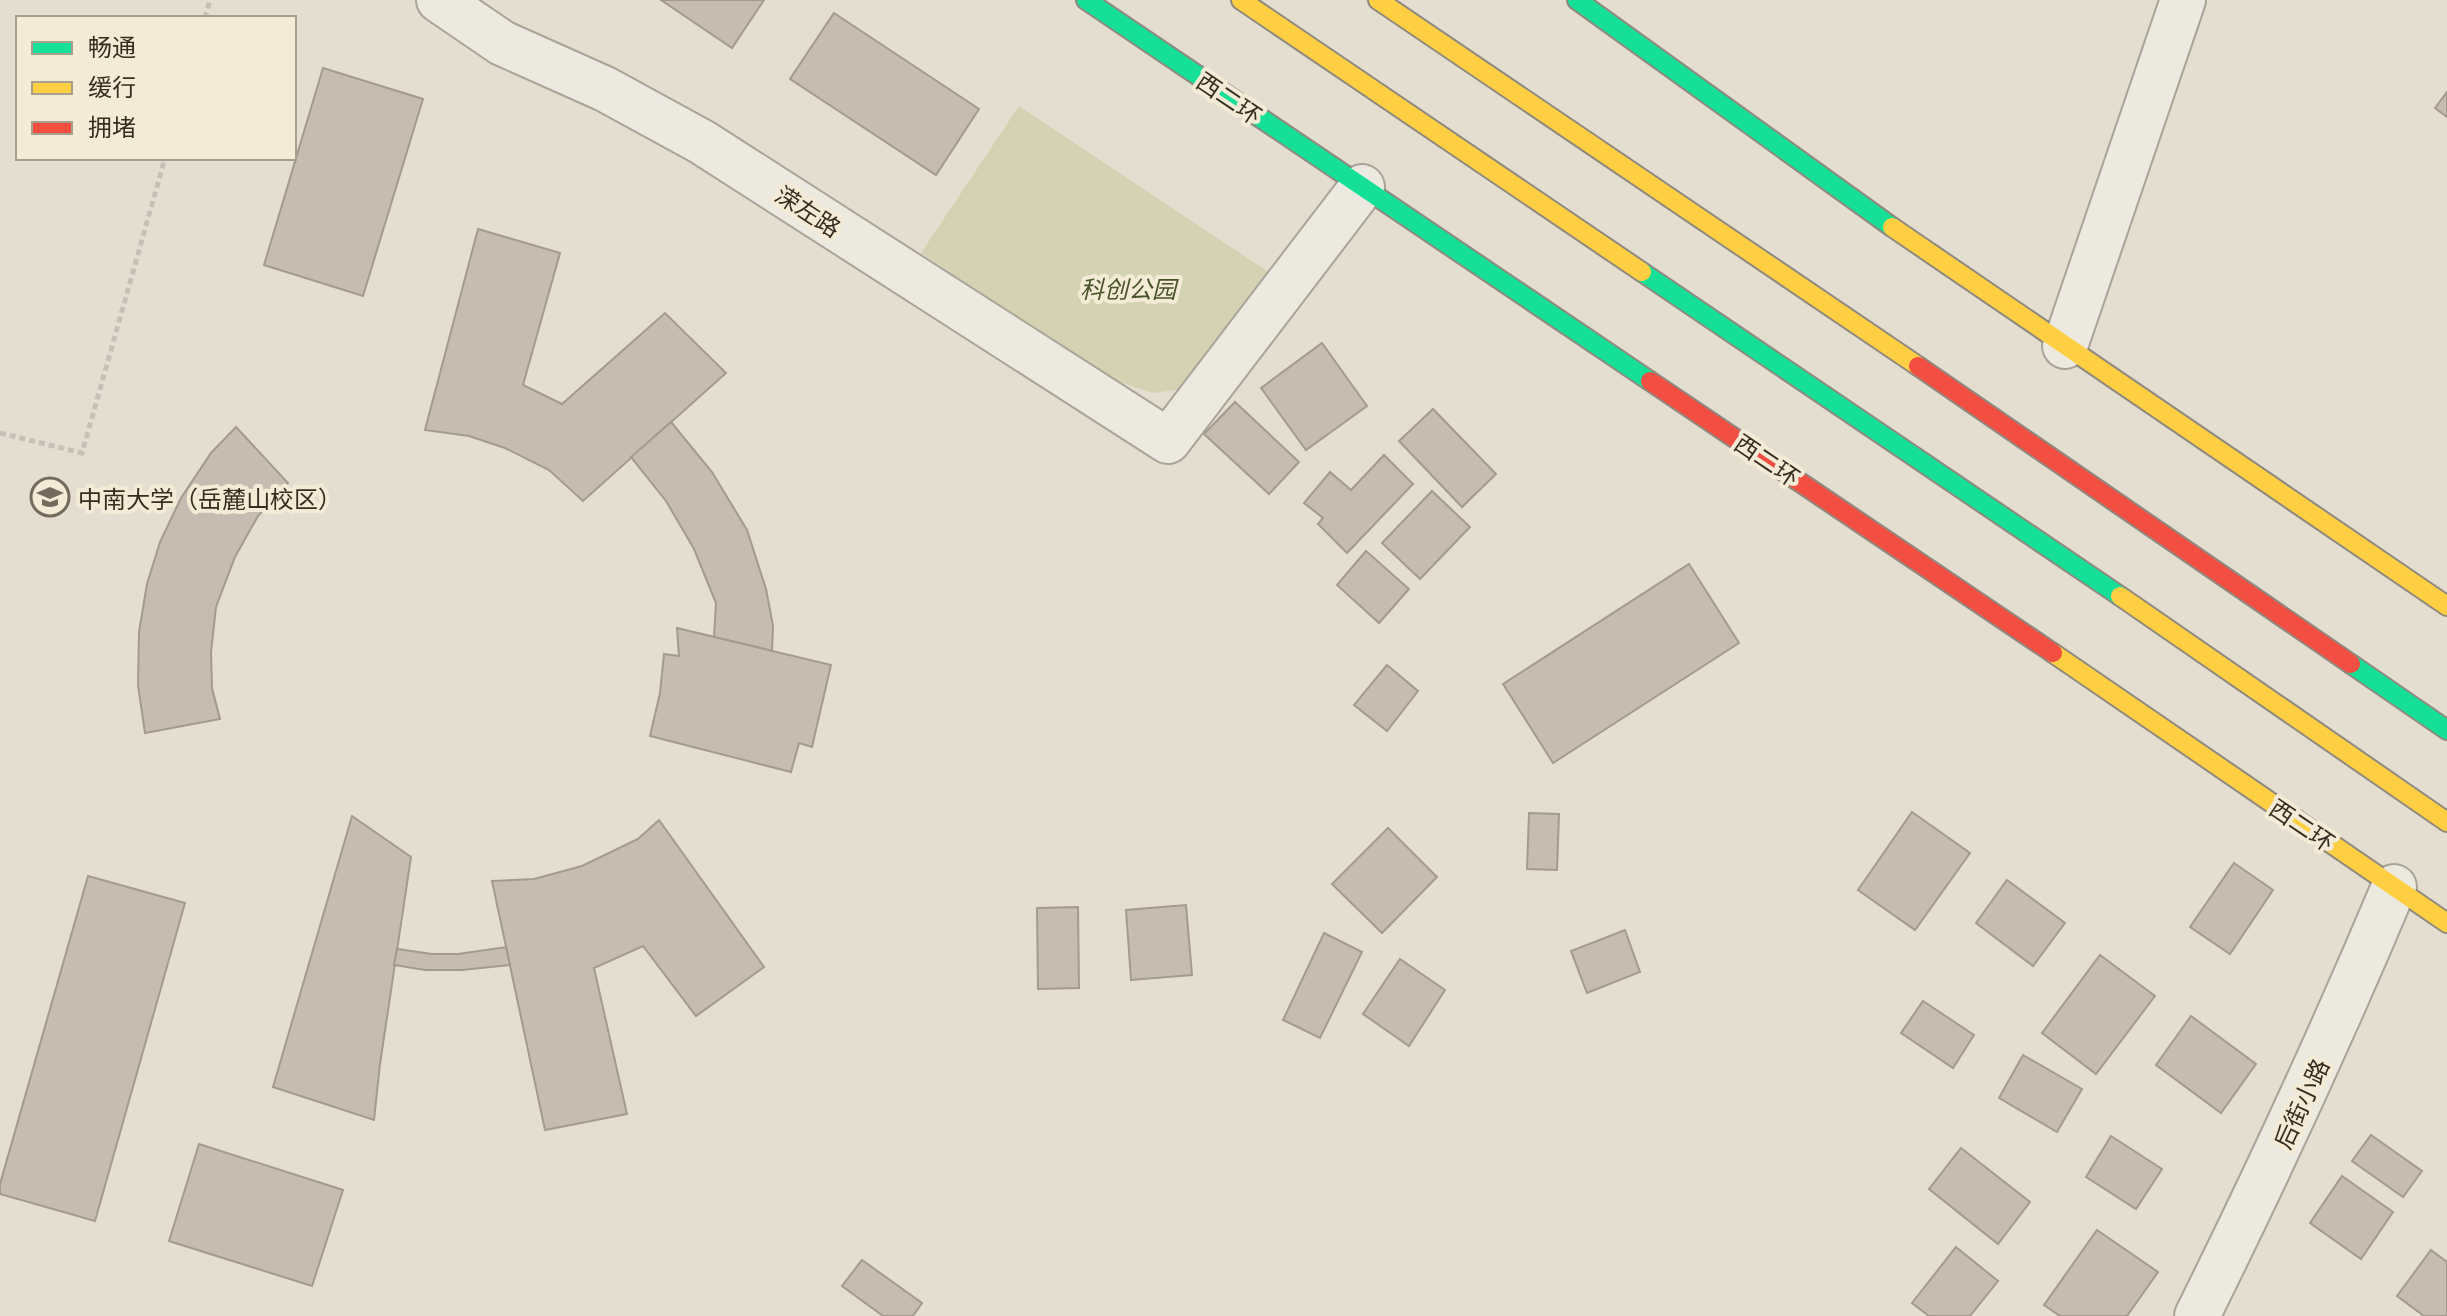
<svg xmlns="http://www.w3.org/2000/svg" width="2447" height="1316" font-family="Georgia,'Noto Sans SC',serif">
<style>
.green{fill:#d3d2b3}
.building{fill:#c7bcb1;stroke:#a49a8f;stroke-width:2}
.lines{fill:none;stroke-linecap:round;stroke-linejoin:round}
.street-casing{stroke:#aaa398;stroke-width:48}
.fast-casing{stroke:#8f897f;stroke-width:22}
.slow-casing{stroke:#8f897f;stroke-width:22}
.jam-casing{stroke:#8f897f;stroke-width:22}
.path{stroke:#c5c0b8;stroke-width:5;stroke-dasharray:6 4;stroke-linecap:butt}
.street{stroke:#ece9e1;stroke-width:44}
.fast{stroke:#16e098;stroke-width:18}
.slow{stroke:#ffcf43;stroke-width:18}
.jam{stroke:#f24e42;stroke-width:18}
.labels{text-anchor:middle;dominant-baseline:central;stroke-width:8;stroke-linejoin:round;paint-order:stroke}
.street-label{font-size:24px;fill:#382c21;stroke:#f4ebd7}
.park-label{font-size:24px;font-style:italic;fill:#495329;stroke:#f4ebd7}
.poi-label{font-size:24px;fill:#382c21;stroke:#f4ebd7;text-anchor:start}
</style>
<rect width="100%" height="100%" fill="#e4ded0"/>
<polygon class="green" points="1019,106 1276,277 1184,389 1153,393 1104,377 1082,365 921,253"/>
<g class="building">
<polygon points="661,0 764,0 732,48"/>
<polygon points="834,13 979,109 936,175 790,79"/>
<polygon points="323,68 423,99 363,296 264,265"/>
<polygon points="2447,92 2447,117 2435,108"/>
<polygon points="478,229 560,253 523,385 562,404 665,313 726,373 583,501 549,470 505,448 469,436 425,430"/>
<polygon points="1322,343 1367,406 1306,450 1261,388"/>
<polygon points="1235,402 1299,462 1269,494 1204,434"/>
<polygon points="1433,409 1496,474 1462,507 1399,441"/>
<polygon points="671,422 712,472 747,530 766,589 773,626 772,651 714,637 716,603 694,549 666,501 631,457"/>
<polygon points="236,427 288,483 258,516 235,557 216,607 211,652 212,688 220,719 145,733 138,685 139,632 147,584 160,542 181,498 211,453"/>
<polygon points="1384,455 1413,484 1347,553 1318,524 1323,518 1304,503 1330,472 1351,490"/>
<polygon points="1432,491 1470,527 1420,579 1382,543"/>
<polygon points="1366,551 1409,589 1379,623 1337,585"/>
<polygon points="1689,564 1739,643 1553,763 1503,684"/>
<polygon points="677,628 831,665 812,747 799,743 791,772 650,736 660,693 664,654 679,656"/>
<polygon points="1387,665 1418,691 1387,731 1354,705"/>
<polygon points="1912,812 1970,853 1915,930 1858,890"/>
<polygon points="1529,813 1559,814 1557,870 1527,869"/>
<polygon points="352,816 411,857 380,1064 374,1120 273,1087"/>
<polygon points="659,820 764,967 696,1016 643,946 594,968 627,1114 545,1130 492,881 534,879 582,866 638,839"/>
<polygon points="1388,828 1437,877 1382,933 1332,884"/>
<polygon points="2234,863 2273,890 2230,954 2190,927"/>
<polygon points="88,876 185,903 95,1221 0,1194 0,1184"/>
<polygon points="2007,880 2065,923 2033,966 1976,923"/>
<polygon points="1186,905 1192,975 1131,980 1126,910"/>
<polygon points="1078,907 1079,988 1038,989 1037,908"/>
<polygon points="1625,930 1640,972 1587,993 1571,951"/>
<polygon points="1324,933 1362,952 1320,1038 1283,1020"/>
<polygon points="506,947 510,965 462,970 425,970 394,965 397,949 432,954 458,954"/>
<polygon points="2100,955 2155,996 2096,1074 2042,1033"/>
<polygon points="1400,959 1445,990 1409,1046 1363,1014"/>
<polygon points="1923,1001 1974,1035 1953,1068 1901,1033"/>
<polygon points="2191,1016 2256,1064 2221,1113 2156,1065"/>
<polygon points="2023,1055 2082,1089 2057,1132 1999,1098"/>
<polygon points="2371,1135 2422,1171 2403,1197 2352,1161"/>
<polygon points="2111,1136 2162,1169 2136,1209 2086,1177"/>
<polygon points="199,1144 343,1190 312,1286 169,1241"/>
<polygon points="1961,1148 2030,1202 1998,1244 1929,1189"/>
<polygon points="2342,1176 2393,1212 2361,1259 2310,1223"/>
<polygon points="2097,1230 2158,1272 2127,1316 2060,1316 2044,1305"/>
<polygon points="1956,1247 1998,1281 1970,1316 1929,1316 1912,1303"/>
<polygon points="2431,1250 2447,1262 2447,1316 2424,1316 2397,1296"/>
<polygon points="862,1260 922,1303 913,1316 883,1316 842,1286"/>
</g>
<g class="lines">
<defs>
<g id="street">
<polyline points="439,0 502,43 605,89 702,142 1168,441 1362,187"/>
<polyline points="2065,346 2183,0"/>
<path d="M2197,1316C2267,1175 2333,1032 2394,887"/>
</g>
<g id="fast">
<polyline points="1086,0 1650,381"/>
<polyline points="1577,0 1892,227"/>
<polyline points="1642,272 2120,596"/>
<polyline points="2351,664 2447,730"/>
</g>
<g id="slow">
<polyline points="1241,0 1642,272"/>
<polyline points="1378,0 1918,366"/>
<polyline points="1892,227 2447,606"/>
<polyline points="2120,596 2447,822"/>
<polyline points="2053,653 2447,923"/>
</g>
<g id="jam">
<polyline points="1918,366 2351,664"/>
<polyline points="1650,381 2053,653"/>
</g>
</defs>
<use href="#street" class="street-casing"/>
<use href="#fast" class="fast-casing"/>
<use href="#slow" class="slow-casing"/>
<use href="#jam" class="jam-casing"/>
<g class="path">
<polyline points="205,18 210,0"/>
<polyline points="0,433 82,453 165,158"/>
</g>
<use href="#street" class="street"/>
<use href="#fast" class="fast"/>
<use href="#slow" class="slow"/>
<use href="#jam" class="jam"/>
</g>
<defs>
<symbol id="university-ring" viewBox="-11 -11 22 22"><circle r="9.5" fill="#f4ebd7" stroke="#746a5e" stroke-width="1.5"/><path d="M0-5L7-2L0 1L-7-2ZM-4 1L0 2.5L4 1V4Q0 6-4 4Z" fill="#746a5e"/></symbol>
</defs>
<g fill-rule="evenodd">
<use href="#university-ring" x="28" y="475" width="44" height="44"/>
</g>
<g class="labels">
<g class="street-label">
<text transform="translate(1230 97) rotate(34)">西二环</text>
<text transform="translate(809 210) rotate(33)">溁左路</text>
<text transform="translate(1768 459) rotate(34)">西二环</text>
<text transform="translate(2303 824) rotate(34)">西二环</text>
<text transform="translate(2300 1103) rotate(-65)">后街小路</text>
</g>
<g class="park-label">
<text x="1128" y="287">科创公园</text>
</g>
<g class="poi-label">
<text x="78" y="497">中南大学（岳麓山校区）</text>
</g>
</g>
<rect x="16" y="16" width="280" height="144" fill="#f4ebd7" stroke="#a99f8e" stroke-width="2"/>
<rect x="32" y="42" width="40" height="12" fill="#16e098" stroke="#a99f8e" stroke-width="2"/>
<text x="88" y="56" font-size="24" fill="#382c21">畅通</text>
<rect x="32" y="82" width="40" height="12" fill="#ffcf43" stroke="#a99f8e" stroke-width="2"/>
<text x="88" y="96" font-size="24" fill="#382c21">缓行</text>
<rect x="32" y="122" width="40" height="12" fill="#f24e42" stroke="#a99f8e" stroke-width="2"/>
<text x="88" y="136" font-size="24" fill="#382c21">拥堵</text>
</svg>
